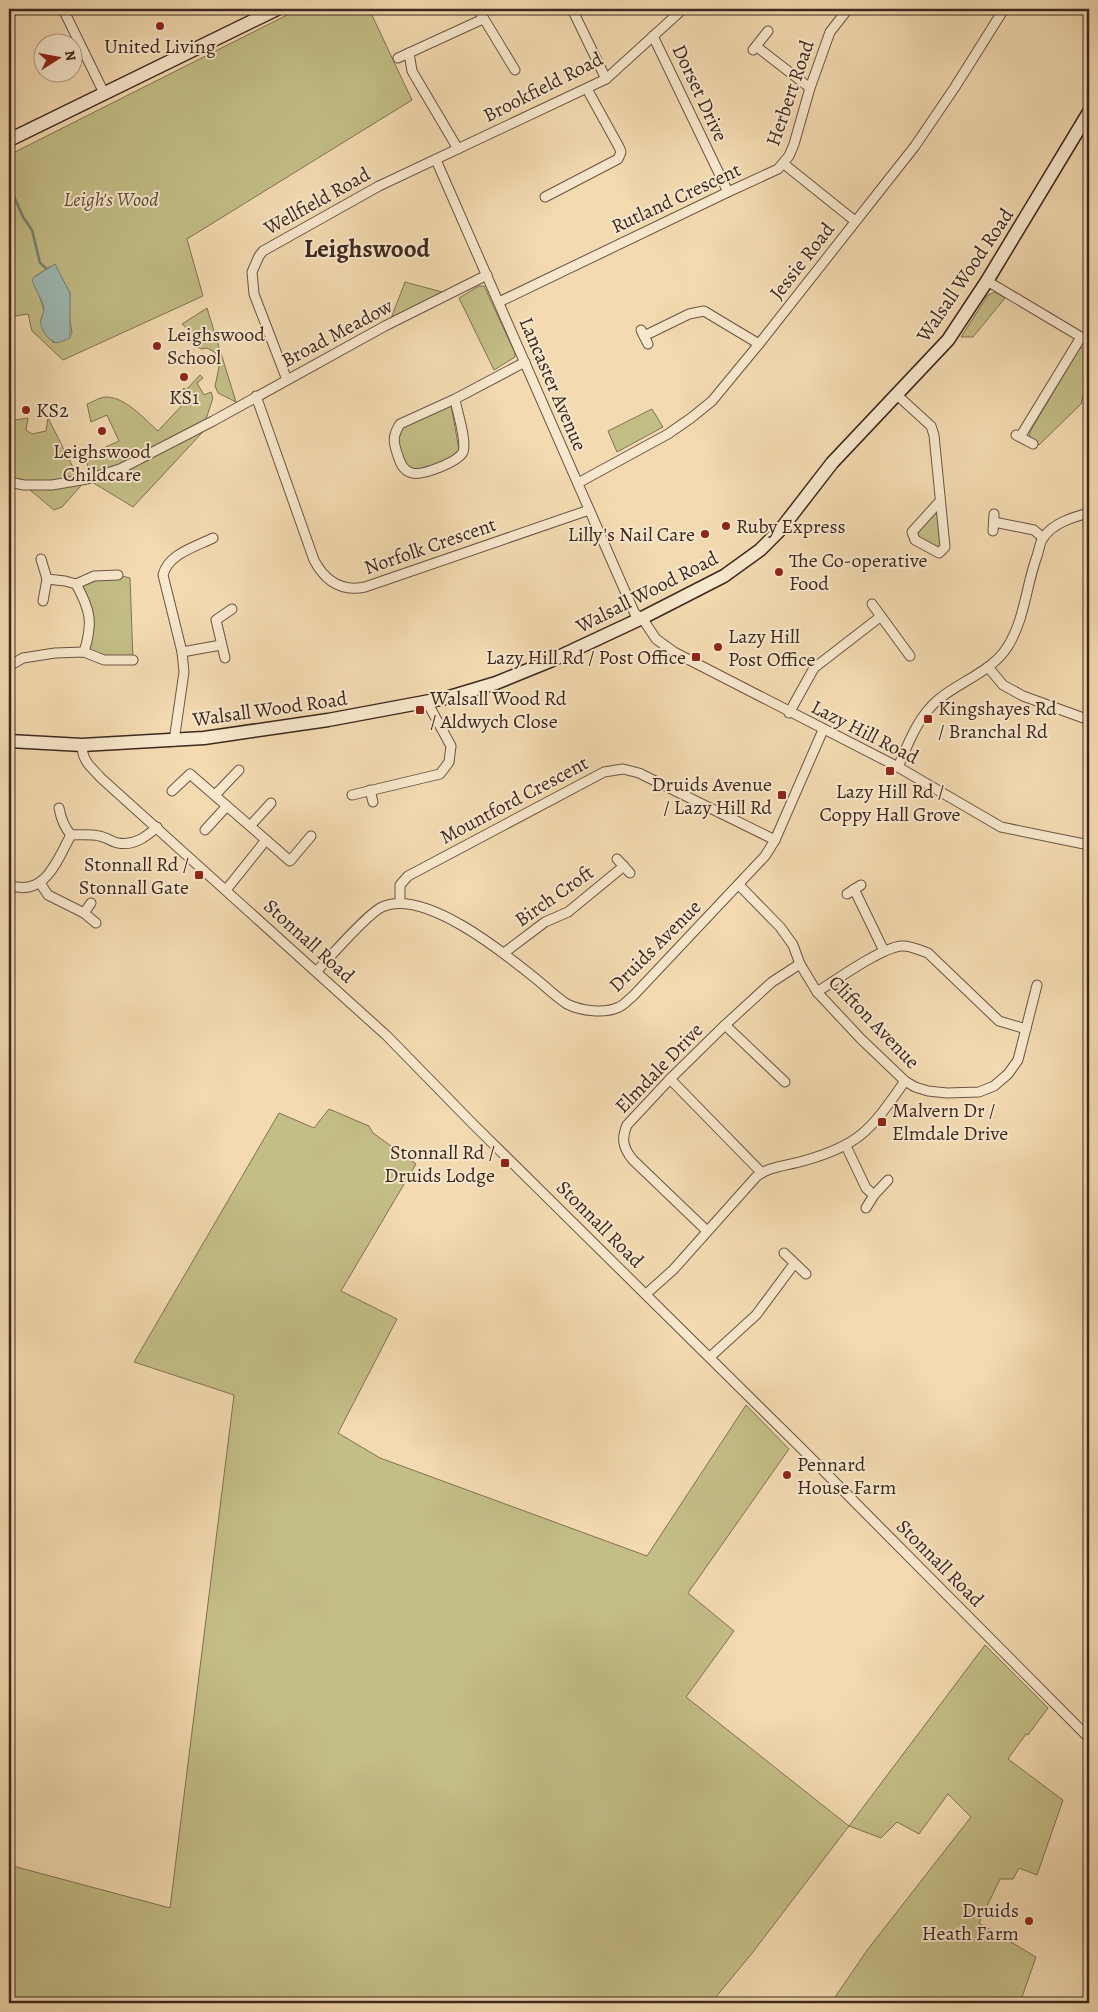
<svg xmlns="http://www.w3.org/2000/svg" width="1098" height="2012" font-family="Alegreya,serif">
<style>
.green{fill:#c3bd86;stroke:#807252;fill-rule:evenodd}
.water{fill:#9db9b3;stroke:#777f77}
.lines{fill:none;stroke-linecap:round;stroke-linejoin:round}
.stream{stroke:#777f77;stroke-width:2.5}
.street-casing{stroke:#6a5443;stroke-width:11}
.secondary-casing{stroke:#3d281e;stroke-width:15}
.street{stroke:#f7e7cc;stroke-width:9}
.secondary{stroke:#f7e7cc;stroke-width:12}
.poi-dot{fill:#8f2418;stroke:#f7e7cc;stroke-width:2}
.labels{text-anchor:middle;dominant-baseline:central;stroke-width:4;stroke-linejoin:round;paint-order:stroke}
.poi-label{font-size:20px;fill:#3d281e;stroke:#f7e7cc;text-anchor:start}
.street-label{font-size:20px;fill:#3d281e;stroke:#f7e7cc}
.park-label{font-size:20px;font-style:italic;fill:#5e4d38;stroke:#f7e7cc}
.district-label{font-size:25px;font-weight:bold;fill:#3d281e;stroke:#f7e7cc}
</style>
<rect width="100%" height="100%" fill="#f3dab1"/>
<filter id="stains"><feTurbulence type="fractalNoise" baseFrequency=".004" numOctaves="4"/><feColorMatrix values="0 0 0 0 .2 0 0 0 0 .09 0 0 0 0 .02 0 0 0 .5 -.17"/></filter>
<radialGradient id="worn" r=".72"><stop offset=".6" stop-color="#630" stop-opacity="0"/><stop offset="1" stop-color="#630" stop-opacity=".3"/></radialGradient>
<g class="green">
<path d="M299,9H369L412,100L187,239L203,296L63,360L32,331L28,314L9,317V155ZM51,266L70,293L69,314L72,334L54,343L47,336L41,319L44,311L34,277Z"/>
<polygon points="405,282 446,293 390,321"/>
<polygon points="479,286 484,286 515,353 515,357 494,370 459,298"/>
<polygon points="995,292 1005,298 973,337 961,337 988,295"/>
<polygon points="207,308 236,402 218,393 215,386 219,367 216,353 207,348 201,349 185,338 191,332 182,324"/>
<polygon points="1085,347 1089,348 1089,373 1081,404 1039,445 1029,435 1031,430 1079,349"/>
<path d="M200,375L203,378L197,383L204,395L211,392L213,398L206,419L118,466L89,476L86,456L119,441L107,415L91,422L87,404C93,402 100,397 106,397C126,397 144,419 158,431L186,401L179,394L184,388L186,390Z"/>
<path d="M451,405L459,450C453,459 446,461 436,465C417,472 407,475 400,453C397,442 397,436 403,427Z"/>
<polygon points="652,409 663,427 617,452 608,431"/>
<polygon points="28,418 26,430 32,434 46,431 48,418 79,479 25,482 9,478 9,462 13,461 9,440 9,421"/>
<polygon points="213,421 133,507 87,479 62,507 54,510 24,485 52,485 120,469"/>
<polygon points="935,510 938,511 942,546 939,548 919,539 917,531"/>
<polygon points="118,575 130,578 133,660 104,660 84,652 90,633 76,584"/>
<polygon points="329,1109 369,1126 373,1133 416,1164 341,1291 397,1319 338,1433 380,1458 647,1556 746,1405 789,1449 688,1593 734,1631 686,1697 849,1826 985,1645 1048,1708 1028,1735 1026,1734 1008,1759 1063,1800 1037,1875 1019,1868 1013,1879 1000,1879 979,1923 1036,1957 1020,2003 837,2003 833,2000 868,1949 971,1817 948,1794 919,1834 897,1822 881,1838 849,1826 753,1952 711,2003 9,2003 9,1865 170,1908 234,1395 134,1362 279,1113 314,1128"/>
</g>
<path class="water" d="M55,264L70,293V338L58,343C49,342 39,329 41,320C42,315 45,311 43,305C40,296 35,289 32,280L34,277Z"/>
<g class="lines">
<polyline class="stream" points="9,185 23,217 32,230 40,263 46,268"/>
<defs>
<g id="street">
<polyline points="63,9 104,93"/>
<polyline points="478,9 515,70"/>
<polyline points="572,9 606,79"/>
<polyline points="653,36 728,192"/>
<polyline points="757,47 810,88"/>
<polyline points="753,50 768,31"/>
<polyline points="409,53 412,71 458,149"/>
<polyline points="398,58 483,19"/>
<polyline points="436,160 635,614 642,618 656,639 674,652 898,767 1001,827 1089,845"/>
<polyline points="784,164 855,221"/>
<polyline points="545,197 618,159 621,152 619,147 587,89"/>
<polyline points="987,281 1081,337 1089,340"/>
<polyline points="499,302 728,192 778,169 789,156 794,144 810,88 830,32 848,9"/>
<polyline points="641,330 648,344"/>
<polyline points="644,336 689,314 704,311 759,344"/>
<polyline points="287,380 254,294 252,272 259,256 263,251 379,186 606,79 683,9"/>
<polyline points="897,395 931,426 934,435 945,547 939,553 915,540 912,532 940,501"/>
<path d="M256,396L314,560C325,581 341,592 365,587L589,510"/>
<path d="M455,399C457,412 467,440 463,452C458,462 422,476 412,473C402,470 400,462 397,453C393,441 393,435 400,424L455,399L525,362"/>
<polyline points="1016,435 1033,444"/>
<polyline points="1020,437 1081,337"/>
<polyline points="9,482 24,485 52,485 87,479 120,469 213,421 385,326 487,275"/>
<polyline points="578,483 668,434 691,418 712,401 759,344 915,146 955,87 1004,9"/>
<polyline points="994,522 1034,530 1043,538"/>
<polyline points="993,531 994,514"/>
<polyline points="41,559 47,579 43,601"/>
<path d="M47,579L65,581L76,584C91,611 93,623 84,652"/>
<polyline points="76,584 94,576 118,575"/>
<polyline points="872,604 910,656"/>
<polyline points="182,652 221,645"/>
<polyline points="225,658 216,620 232,609"/>
<polyline points="9,666 23,658 55,653 84,652 104,660 133,660"/>
<polyline points="988,667 1003,685 1023,696 1089,720"/>
<polyline points="789,713 814,668 880,617"/>
<path d="M174,741L184,672L182,652L163,575C168,554 195,547 213,538"/>
<path d="M82,745C82,761 91,767 101,778L387,1036L474,1125L801,1448L1089,1738"/>
<path d="M898,767C908,744 918,716 939,699C961,681 993,671 1008,646C1025,618 1026,586 1037,556C1039,550 1040,542 1043,538C1053,523 1073,517 1089,513"/>
<polyline points="370,790 373,802"/>
<polyline points="172,791 190,774 266,840 226,890"/>
<polyline points="215,795 239,770"/>
<polyline points="352,795 440,774 449,762 451,746 427,702"/>
<path d="M59,808C61,819 64,827 71,835"/>
<polyline points="250,826 271,803"/>
<polyline points="205,830 227,806"/>
<polyline points="266,840 290,861 311,836"/>
<polyline points="617,859 630,873"/>
<polyline points="40,883 48,895 84,913 96,923"/>
<path d="M9,885C45,898 57,860 71,835C81,835 90,834 99,836C106,837 112,842 118,843C134,846 146,837 157,827"/>
<polyline points="739,885 780,927 793,945 800,964 817,992 861,1039 905,1081 915,1087 928,1091 947,1093 979,1092 994,1086 1008,1074 1018,1060 1037,985"/>
<polyline points="854,889 884,951"/>
<polyline points="847,894 861,885"/>
<polyline points="400,903 400,885 408,876 604,772 623,769 639,773 775,840"/>
<polyline points="84,913 91,903"/>
<polyline points="504,953 545,922 568,912 624,866"/>
<path d="M317,971C330,957 367,914 382,907C424,888 503,952 535,978C545,986 556,997 567,1004C581,1011 605,1014 619,1007C624,1005 629,999 634,995L765,856L775,840L823,730"/>
<path d="M817,992C836,980 881,948 901,946C910,945 919,950 928,953L999,1021L1026,1029"/>
<polyline points="725,1025 785,1082"/>
<polyline points="670,1079 761,1172"/>
<polyline points="846,1146 866,1188 874,1195"/>
<polyline points="866,1208 874,1195 888,1180"/>
<path d="M707,1231L633,1160C623,1148 621,1139 627,1125L670,1079L725,1025L772,982L800,964"/>
<polyline points="784,1253 806,1274"/>
<path d="M646,1294L673,1270L756,1177C769,1166 786,1166 803,1161C861,1145 871,1129 905,1081"/>
<polyline points="710,1357 756,1315 794,1264"/>
</g>
<g id="secondary">
<polyline points="9,140 277,9"/>
<polyline points="9,741 82,745 204,738 328,720 446,698 496,683 550,661 642,618 724,576 760,550 781,529 832,463 948,340 987,281 1089,112"/>
</g>
</defs>
<use href="#street" class="street-casing"/>
<use href="#secondary" class="secondary-casing"/>
<use href="#street" class="street"/>
<use href="#secondary" class="secondary"/>
</g>
<g class="poi-dot">
<circle cx="160" cy="26" r="5"/>
<circle cx="157" cy="346" r="5"/>
<circle cx="184" cy="377" r="5"/>
<circle cx="26" cy="410" r="5"/>
<circle cx="102" cy="431" r="5"/>
<circle cx="726" cy="526" r="5"/>
<circle cx="705" cy="534" r="5"/>
<circle cx="779" cy="572" r="5"/>
<circle cx="718" cy="647" r="5"/>
<rect x="691" y="652" width="10" height="10" rx="2.5"/>
<rect x="415" y="705" width="10" height="10" rx="2.5"/>
<rect x="923" y="714" width="10" height="10" rx="2.5"/>
<rect x="885" y="766" width="10" height="10" rx="2.5"/>
<rect x="777" y="790" width="10" height="10" rx="2.5"/>
<rect x="194" y="870" width="10" height="10" rx="2.5"/>
<rect x="877" y="1117" width="10" height="10" rx="2.5"/>
<rect x="500" y="1158" width="10" height="10" rx="2.5"/>
<circle cx="787" cy="1475" r="5"/>
<circle cx="1029" cy="1921" r="5"/>
</g>
<g class="labels">
<g class="poi-label">
<text x="160" y="46" text-anchor="middle">United Living</text>
<text x="167" y="334">Leighswood<tspan x="167" dy="23">School</tspan></text>
<text x="184" y="397" text-anchor="middle">KS1</text>
<text x="36" y="410">KS2</text>
<text x="102" y="451" text-anchor="middle">Leighswood<tspan x="102" dy="23">Childcare</tspan></text>
<text x="736" y="526">Ruby Express</text>
<text x="695" y="534" text-anchor="end">Lilly's Nail Care</text>
<text x="789" y="560">The Co-operative<tspan x="789" dy="23">Food</tspan></text>
<text x="728" y="636">Lazy Hill<tspan x="728" dy="23">Post Office</tspan></text>
<text x="686" y="657" text-anchor="end">Lazy Hill Rd / Post Office</text>
<text x="430" y="698">Walsall Wood Rd<tspan x="430" dy="23">/ Aldwych Close</tspan></text>
<text x="938" y="708">Kingshayes Rd<tspan x="938" dy="23">/ Branchal Rd</tspan></text>
<text x="772" y="784" text-anchor="end">Druids Avenue<tspan x="772" dy="23">/ Lazy Hill Rd</tspan></text>
<text x="890" y="791" text-anchor="middle">Lazy Hill Rd /<tspan x="890" dy="23">Coppy Hall Grove</tspan></text>
<text x="189" y="864" text-anchor="end">Stonnall Rd /<tspan x="189" dy="23">Stonnall Gate</tspan></text>
<text x="892" y="1110">Malvern Dr /<tspan x="892" dy="23">Elmdale Drive</tspan></text>
<text x="495" y="1152" text-anchor="end">Stonnall Rd /<tspan x="495" dy="23">Druids Lodge</tspan></text>
<text x="797" y="1464">Pennard<tspan x="797" dy="23">House Farm</tspan></text>
<text x="1019" y="1910" text-anchor="end">Druids<tspan x="1019" dy="23">Heath Farm</tspan></text>
</g>
<g class="street-label">
<text transform="translate(543 87) rotate(-27)">Brookfield Road</text>
<text transform="translate(700 93) rotate(65)">Dorset Drive</text>
<text transform="translate(790 93) rotate(-71)">Herbert Road</text>
<text transform="translate(676 198) rotate(-25)">Rutland Crescent</text>
<text transform="translate(317 201) rotate(-29)">Wellfield Road</text>
<text transform="translate(802 261) rotate(-52)">Jessie Road</text>
<text transform="translate(965 275) rotate(-56)">Walsall Wood Road</text>
<text transform="translate(337 333) rotate(-28)">Broad Meadow</text>
<text transform="translate(553 384) rotate(67)">Lancaster Avenue</text>
<text transform="translate(430 546) rotate(-19)">Norfolk Crescent</text>
<text transform="translate(647 592) rotate(-27)">Walsall Wood Road</text>
<text transform="translate(270 709) rotate(-8)">Walsall Wood Road</text>
<text transform="translate(865 732) rotate(27)">Lazy Hill Road</text>
<text transform="translate(514 800) rotate(-28)">Mountford Crescent</text>
<text transform="translate(554 896) rotate(-35)">Birch Croft</text>
<text transform="translate(309 941) rotate(42)">Stonnall Road</text>
<text transform="translate(655 946) rotate(-45)">Druids Avenue</text>
<text transform="translate(874 1022) rotate(46)">Clifton Avenue</text>
<text transform="translate(659 1068) rotate(-46)">Elmdale Drive</text>
<text transform="translate(600 1224) rotate(45)">Stonnall Road</text>
<text transform="translate(940 1563) rotate(45)">Stonnall Road</text>
</g>
<g class="park-label">
<text x="111" y="199">Leigh's Wood</text>
</g>
<g class="district-label">
<text x="367" y="249">Leighswood</text>
</g>
</g>
<rect width="1098" height="2012" fill="none" stroke="#f3dab1" stroke-width="30"/>
<rect x="10" y="10" width="1078" height="1992" fill="none" stroke="#3d281e" stroke-width="2.5"/>
<rect x="15" y="15" width="1068" height="1982" fill="none" stroke="#3d281e"/>
<g transform="translate(58 58) rotate(79)"><circle r="24" fill="#f7e7cc" stroke="#ad9b86"/>
<path d="M0-4L9 19L0 12L-9 19Z" fill="#8f2418"/>
<text y="-8" font-size="14" font-weight="bold" text-anchor="middle" fill="#3d281e">N</text>
</g>
<rect width="100%" height="100%" filter="url(#stains)"/>
<rect width="100%" height="100%" fill="url(#worn)"/>
</svg>
